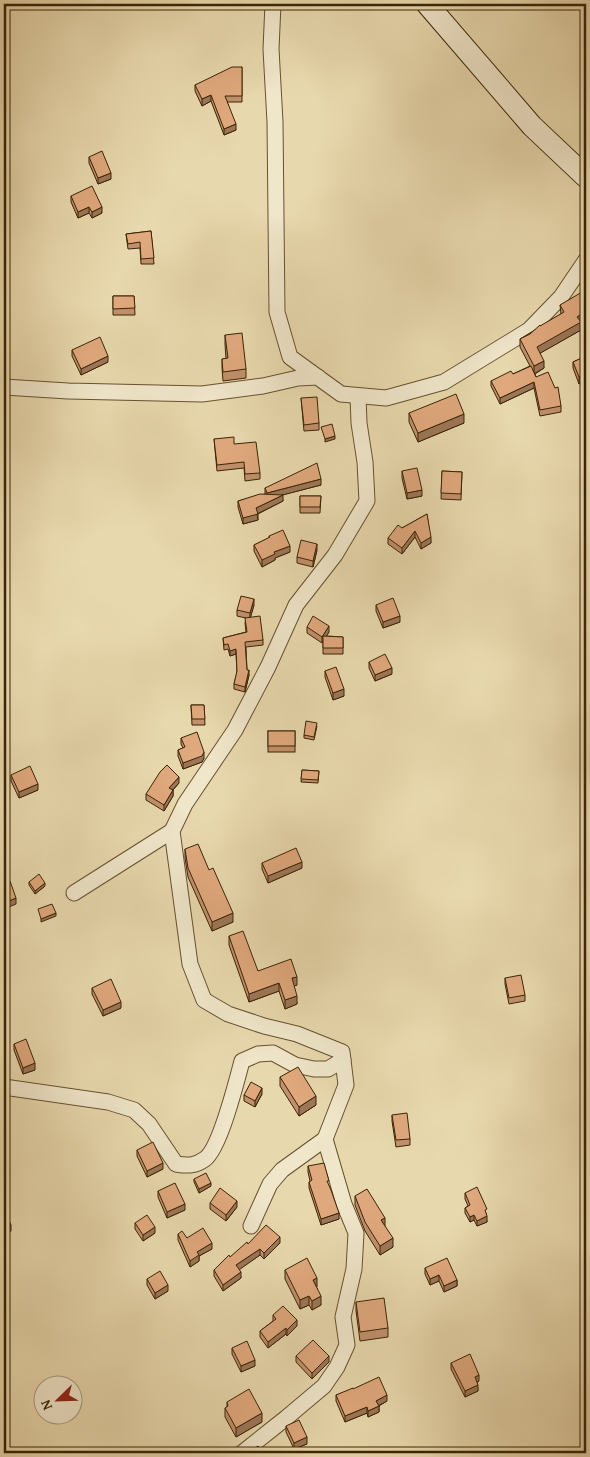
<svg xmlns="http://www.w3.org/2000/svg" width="590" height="1457" font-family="'Gentium Book Plus',serif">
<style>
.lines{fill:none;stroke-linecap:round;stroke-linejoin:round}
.street-casing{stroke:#66512f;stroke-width:17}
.secondary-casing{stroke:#3a2405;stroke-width:23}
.street{stroke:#f0e6ca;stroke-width:15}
.secondary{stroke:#f0e6ca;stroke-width:21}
.wall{fill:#c1906c;stroke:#3a2405}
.shaded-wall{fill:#9d7658;stroke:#3a2405}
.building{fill:#e0a87d;stroke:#3a2405}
</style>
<rect width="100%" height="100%" fill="#e8d8ad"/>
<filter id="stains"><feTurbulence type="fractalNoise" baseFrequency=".004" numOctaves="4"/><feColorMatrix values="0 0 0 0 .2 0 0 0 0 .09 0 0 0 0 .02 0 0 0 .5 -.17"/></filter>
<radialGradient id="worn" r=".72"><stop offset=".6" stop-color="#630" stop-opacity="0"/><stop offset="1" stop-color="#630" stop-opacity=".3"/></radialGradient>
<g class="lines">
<defs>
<g id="street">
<polyline points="273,4 271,49 275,122 277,312 290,357 341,394 386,398 444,382 529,330 561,297 586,260"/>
<polyline points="4,387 68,391 202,394 263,386 298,378 318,377"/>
<polyline points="74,893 172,831"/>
<path d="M4,1087L108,1102L134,1110L149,1124L176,1164C188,1166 195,1166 205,1159C220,1148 237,1080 242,1061L258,1054L273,1053L295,1065L314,1069H328L343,1060"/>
<polyline points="251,1226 270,1184 282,1170 325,1139"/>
<polyline points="242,1453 286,1418 324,1386 337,1367 347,1345 343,1317 354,1269 356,1233 344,1204 325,1139 346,1085 342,1052 297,1034 264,1026 228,1014 204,1000 190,964 172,831 185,804 235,730 268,667 296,605 335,555 367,501 365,462 359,423 358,396"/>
</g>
<polyline id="secondary" points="427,4 532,126 586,177"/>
</defs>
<use href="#street" class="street-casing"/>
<use href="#secondary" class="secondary-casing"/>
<use href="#street" class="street"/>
<use href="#secondary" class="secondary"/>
</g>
<g class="wall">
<polygon points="242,67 242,102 227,102 236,130 224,135 211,101 202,106 195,91 195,85"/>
<polygon points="89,157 111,179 98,184 89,163"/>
<polygon points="71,196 102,213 92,218 89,213 78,218 71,202"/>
<polygon points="151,231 154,264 141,264 140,248 128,249 126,234"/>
<polygon points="113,296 134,296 135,315 113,315"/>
<polygon points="560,305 581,323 581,330 540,353 544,368 535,374 536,377 561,406 561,412 540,416 534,388 500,404 491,386 491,381 513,374 530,366 520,347 520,339 561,314"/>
<polygon points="225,335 246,369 246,378 223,381 222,368 222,359 226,359 225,344"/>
<polygon points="72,350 108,362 81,375 72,356"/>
<polygon points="586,356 579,384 573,368 573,362"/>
<polygon points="301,398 319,423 319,430 304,431"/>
<polygon points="409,413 464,423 418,442 409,422"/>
<polygon points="214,439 234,444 260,473 260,479 245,481 244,468 217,471"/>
<polygon points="402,471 422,496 407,499 402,478"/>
<polygon points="442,471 462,472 461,500 441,499"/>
<polygon points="321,485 282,495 283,501 258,514 258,520 243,524 238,507 238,501 265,494 265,488"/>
<polygon points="300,496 321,496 320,513 300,513"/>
<polygon points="427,514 431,543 421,549 415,537 402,554 388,544 388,538 402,528"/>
<polygon points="269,536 290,552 275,558 275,560 262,567 254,551 254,545 269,538"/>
<polygon points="317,550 313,567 297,563 297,557"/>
<polygon points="254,605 250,618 263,640 263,645 246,647 247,670 249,675 245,692 234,689 234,684 237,672 236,654 230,656 228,649 224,650 223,638 246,632 245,623 246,618 237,616 237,610"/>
<polygon points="376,605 400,622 383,628 376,611"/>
<polygon points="307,627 329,632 326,636 343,637 343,654 323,654 323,641 322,643 307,633"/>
<polygon points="369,662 392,674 375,681 369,668"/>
<polygon points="325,671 344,696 333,700 325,677"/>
<polygon points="191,705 204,705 205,725 192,725"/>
<polygon points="317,726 314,740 304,738 304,735"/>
<rect x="268" y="731" width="27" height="21"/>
<polygon points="181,738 204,758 202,762 183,769 178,756 178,750 183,748 181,744"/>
<polygon points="302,770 319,771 318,783 301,782"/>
<polygon points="11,775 38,790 19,798 11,781"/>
<polygon points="179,783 173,790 173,796 164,811 146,800 146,794"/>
<polygon points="185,849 233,922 212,931 188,877 185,858"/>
<polygon points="262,863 302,868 268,883 262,869"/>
<polygon points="29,882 45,886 35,894 29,885"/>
<polygon points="229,936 258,971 297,985 294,986 297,1004 285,1009 279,991 249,1002 229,945"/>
<polygon points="505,978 525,995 525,1001 509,1004 505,984"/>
<polygon points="92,988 121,1008 103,1016 92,994"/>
<polygon points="14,1044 35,1070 23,1074 14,1050"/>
<polygon points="280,1077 316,1105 299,1116 280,1086"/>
<polygon points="262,1094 255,1107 244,1101 244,1095"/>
<polygon points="392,1115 410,1139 410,1145 396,1147 392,1121"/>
<polygon points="137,1150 163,1169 147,1177 137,1156"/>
<polygon points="308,1166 329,1186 339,1219 321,1225 309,1188 309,1182 310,1181 308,1172"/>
<polygon points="194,1179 211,1186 199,1193 194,1182"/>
<polygon points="158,1191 185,1210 167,1218 158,1197"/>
<polygon points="465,1193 487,1214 486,1215 487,1222 477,1226 474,1220 470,1222 465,1213 465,1208 468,1206 465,1199"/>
<polygon points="355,1196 385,1226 393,1247 380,1255 365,1231 355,1205"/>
<polygon points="210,1203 237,1207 226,1221 210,1209"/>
<polygon points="135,1223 155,1233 143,1241 135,1229"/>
<polygon points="178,1234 187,1238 212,1249 199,1256 199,1261 190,1267 178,1240"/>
<polygon points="280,1243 264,1259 260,1255 239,1269 241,1278 223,1291 214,1276 214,1270 248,1244"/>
<polygon points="425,1268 457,1280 457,1286 444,1292 439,1281 430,1285 425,1274"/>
<polygon points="285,1270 317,1288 321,1305 312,1310 309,1305 300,1309 285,1279"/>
<polygon points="147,1279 168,1291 155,1299 147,1285"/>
<polygon points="356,1302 388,1328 388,1337 360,1341 356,1311"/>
<polygon points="273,1315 297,1326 287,1336 286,1334 268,1348 260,1337 260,1331 273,1321"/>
<polygon points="232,1348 255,1366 241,1372 232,1354"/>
<polygon points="296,1356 329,1362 312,1379 296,1362"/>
<polygon points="451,1363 479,1381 477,1382 478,1391 465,1397 451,1369"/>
<polygon points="353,1389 387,1401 379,1406 379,1412 368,1417 367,1413 345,1422 336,1401 336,1395"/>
<polygon points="227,1402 262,1422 236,1437 225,1417 225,1408 227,1407"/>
<polygon points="286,1426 307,1444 294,1449 286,1432"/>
</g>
<g class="shaded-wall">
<polygon points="211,95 211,101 202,106 202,99"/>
<polygon points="236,124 236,130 224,135 224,129"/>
<polygon points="111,173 111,179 98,184 98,178"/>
<polygon points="89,207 89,213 78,218 78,212"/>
<polygon points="102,207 102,213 92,218 92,212"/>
<polygon points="586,311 586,319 581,323 581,330 537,355 537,347 577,317"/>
<polygon points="108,356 108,362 81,375 81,369"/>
<polygon points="544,361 544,368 534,374 534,366"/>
<polygon points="586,374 586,381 579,384 579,377"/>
<polygon points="534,382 534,388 500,404 500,398"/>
<polygon points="464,414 464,423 418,442 418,433"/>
<polygon points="335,436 335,439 325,442 325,439"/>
<polygon points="321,479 321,485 267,499 267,493"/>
<polygon points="422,490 422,496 407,499 407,493"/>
<polygon points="283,495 283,501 257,514 258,520 243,524 243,518 256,508"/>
<polygon points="415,531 415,537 402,554 402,548"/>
<polygon points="431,537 431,543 421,549 421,543"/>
<polygon points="317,544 317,550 313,567 313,561"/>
<polygon points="290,546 290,552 275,558 275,560 262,567 262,560 274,552"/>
<polygon points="254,599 254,605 250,619 250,613"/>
<polygon points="400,616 400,622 383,628 383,622"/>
<polygon points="329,626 329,632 322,643 322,637"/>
<polygon points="236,649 236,654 230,656 230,651"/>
<polygon points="392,668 392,674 375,681 375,675"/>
<polygon points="249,670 249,675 245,692 245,687"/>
<polygon points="344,689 344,696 333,700 333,693"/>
<polygon points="204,752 204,758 202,762 183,769 183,763"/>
<polygon points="179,777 179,783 169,794 169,788"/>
<polygon points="38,784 38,790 19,798 19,792"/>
<polygon points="173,790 173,796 164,811 164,805"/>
<polygon points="302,862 302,868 268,883 268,876"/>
<polygon points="45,883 45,886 35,894 35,891"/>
<polygon points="16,898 16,904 4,909 4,903"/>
<polygon points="56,913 56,916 41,922 41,919"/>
<polygon points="233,913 233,922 212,931 212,922"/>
<polygon points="297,977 297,985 292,987 292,978"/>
<polygon points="279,983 279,991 249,1002 249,994"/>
<polygon points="297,996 297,1004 285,1009 285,1000"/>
<polygon points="121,1002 121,1008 103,1016 103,1010"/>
<polygon points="35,1063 35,1070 23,1074 23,1068"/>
<polygon points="262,1088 262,1094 255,1107 255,1101"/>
<polygon points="316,1096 316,1105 299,1116 299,1107"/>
<polygon points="163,1163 163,1169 147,1177 147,1171"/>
<polygon points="211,1183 211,1186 199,1193 199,1189"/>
<polygon points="237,1201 237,1207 226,1221 226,1215"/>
<polygon points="185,1204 185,1210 167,1218 167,1212"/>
<polygon points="339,1213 339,1219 321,1225 321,1219"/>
<polygon points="474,1215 474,1220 470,1222 470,1217"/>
<polygon points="487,1216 487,1222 477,1226 477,1221"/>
<polygon points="385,1218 385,1227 381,1220"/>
<polygon points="11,1225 11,1231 4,1234 4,1228"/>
<polygon points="155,1227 155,1233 143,1241 143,1235"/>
<polygon points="280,1237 280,1243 264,1259 264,1253"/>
<polygon points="393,1238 393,1247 380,1255 380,1246"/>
<polygon points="212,1243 212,1249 199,1256 199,1261 190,1267 190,1261 197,1252"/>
<polygon points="260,1249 260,1255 236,1272 236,1265"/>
<polygon points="241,1272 241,1278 223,1291 223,1285"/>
<polygon points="439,1275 439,1281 430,1285 430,1279"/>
<polygon points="317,1278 317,1287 313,1280"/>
<polygon points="457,1280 457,1286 444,1292 444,1286"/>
<polygon points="168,1285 168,1291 155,1299 155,1293"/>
<polygon points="309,1296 309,1305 300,1309 300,1300"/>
<polygon points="321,1296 321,1305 312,1310 312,1301"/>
<polygon points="297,1320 297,1326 287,1336 287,1330"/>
<polygon points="286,1328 286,1334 268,1348 268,1342"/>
<polygon points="329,1356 329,1362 312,1379 312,1373"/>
<polygon points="255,1360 255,1366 241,1372 241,1366"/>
<polygon points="479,1375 479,1381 475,1383 475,1377"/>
<polygon points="478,1385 478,1391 465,1397 465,1391"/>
<polygon points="387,1395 387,1401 376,1407 376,1401"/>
<polygon points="379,1406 379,1412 368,1417 368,1411"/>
<polygon points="367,1407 367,1413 345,1422 345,1416"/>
<polygon points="262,1413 262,1422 236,1437 236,1428"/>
<polygon points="307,1437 307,1444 294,1449 294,1443"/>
</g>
<g class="building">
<polygon points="232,67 242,67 242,96 225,96 236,124 224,129 211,95 202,99 195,85"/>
<polygon points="102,151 111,173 98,178 89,157"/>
<polygon points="92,186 102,207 92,212 89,207 78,212 71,196"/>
<polygon points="151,231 154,258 141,259 140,242 128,244 126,234"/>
<polygon points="582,292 586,298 586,311 577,317 581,322 537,347 544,361 534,366 520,339 530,334 540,325 540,326 564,312 560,305"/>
<polygon points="113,296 134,296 135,308 113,309"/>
<polygon points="242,333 246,369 223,372 222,359 228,358 225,335"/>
<polygon points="100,337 108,356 81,369 72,350"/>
<polygon points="586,356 586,374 579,377 573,362"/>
<polygon points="531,366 536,377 548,372 555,388 558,387 561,406 540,410 534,382 500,398 491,381 511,371 513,374"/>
<polygon points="456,394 464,414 418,433 409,413"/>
<polygon points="317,397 319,423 304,425 301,398"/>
<polygon points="332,424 335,436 325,439 321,427"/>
<polygon points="234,437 234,444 256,442 260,473 245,474 244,462 217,465 214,439"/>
<polygon points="317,463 321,479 267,493 265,488"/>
<polygon points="417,468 422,490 407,493 402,471"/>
<polygon points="442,471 462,472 461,494 441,493"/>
<polygon points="260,494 283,495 256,508 258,514 243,518 238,501"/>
<polygon points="300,496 321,496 320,507 300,507"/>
<polygon points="427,514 431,537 421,543 415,531 402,548 388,538 398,525 402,528"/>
<polygon points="283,530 290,546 274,552 275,554 262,560 254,545 270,537 269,536"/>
<polygon points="301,540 317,544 313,561 297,557"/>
<polygon points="241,596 254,599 250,613 237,610"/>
<polygon points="393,598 400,616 383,622 376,605"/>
<polygon points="260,616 263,640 245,642 247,670 249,670 245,687 234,684 237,671 236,649 230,651 228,644 224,645 223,638 247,632 245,618"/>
<polygon points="313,616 329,626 322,637 307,627"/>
<polygon points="323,636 343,637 343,648 323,648"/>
<polygon points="385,654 392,668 375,675 369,662"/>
<polygon points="336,667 344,689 333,693 325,671"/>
<polygon points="191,705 204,705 205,719 192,719"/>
<polygon points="306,721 317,723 314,737 304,735"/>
<rect x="268" y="731" width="27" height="15"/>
<polygon points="197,732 204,752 202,756 183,763 178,750 185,747 181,738"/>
<polygon points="167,765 179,777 169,788 173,790 164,805 146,794 160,772"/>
<polygon points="30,766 38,784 19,792 11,775"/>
<polygon points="302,770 319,771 318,780 301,779"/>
<polygon points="198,844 209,870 213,868 233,913 212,922 188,868 185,849"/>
<polygon points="296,848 302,862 268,876 262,863"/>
<polygon points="39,874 45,883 35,891 29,882"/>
<polygon points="10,881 16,898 4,903 4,884"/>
<polygon points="52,904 56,913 41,919 38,909"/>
<polygon points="243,931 258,971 291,959 297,977 292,978 297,996 285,1000 279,983 249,994 229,936"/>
<polygon points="521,975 525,995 509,998 505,978"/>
<polygon points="111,979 121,1002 103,1010 92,988"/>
<polygon points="26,1039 35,1063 23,1068 14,1044"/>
<polygon points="298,1067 316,1096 299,1107 280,1077"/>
<polygon points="251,1082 262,1088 255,1101 244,1095"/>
<polygon points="407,1113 410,1139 396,1140 392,1115"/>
<polygon points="153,1142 163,1163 147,1171 137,1150"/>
<polygon points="324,1163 329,1181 327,1181 331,1190 339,1213 321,1219 309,1182 312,1180 308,1166"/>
<polygon points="206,1173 211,1183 199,1189 194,1179"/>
<polygon points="175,1183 185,1204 167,1212 158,1191"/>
<polygon points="477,1187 487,1209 485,1210 487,1216 477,1221 474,1215 470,1217 465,1208 470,1205 465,1193"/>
<polygon points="220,1188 237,1201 226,1215 210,1203"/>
<polygon points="367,1189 385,1218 381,1220 393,1238 380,1246 365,1222 355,1196"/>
<polygon points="4,1208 11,1225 4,1228"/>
<polygon points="147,1215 155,1227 143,1235 135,1223"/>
<polygon points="266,1225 280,1237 264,1253 260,1249 236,1265 241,1272 223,1285 214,1270 229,1255 230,1257 247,1242 248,1244"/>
<polygon points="203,1228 212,1243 197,1252 199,1255 190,1261 178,1234 182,1231 187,1238"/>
<polygon points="307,1258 317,1278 313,1280 321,1296 312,1301 309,1296 300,1300 285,1270"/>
<polygon points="447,1258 457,1280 444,1286 439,1275 430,1279 425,1268"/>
<polygon points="160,1271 168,1285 155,1293 147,1279"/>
<polygon points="384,1298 388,1328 360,1332 356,1302"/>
<polygon points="283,1306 297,1320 287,1330 286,1328 268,1342 260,1331 276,1319 273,1315"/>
<polygon points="313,1340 329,1356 312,1373 296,1356"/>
<polygon points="247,1341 255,1360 241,1366 232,1348"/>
<polygon points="470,1354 479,1375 475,1377 478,1385 465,1391 451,1363"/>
<polygon points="379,1377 387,1395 376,1401 379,1406 368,1411 367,1407 345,1416 336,1395 353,1388 353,1389"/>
<polygon points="249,1389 262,1413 236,1428 225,1408 228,1406 227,1402"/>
<polygon points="299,1420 307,1437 294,1443 286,1426"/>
<polygon points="258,1446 265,1453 248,1453"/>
</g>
<rect width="590" height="1457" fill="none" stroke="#e8d8ad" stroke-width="20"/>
<rect x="5" y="5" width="580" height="1447" fill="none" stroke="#3a2405" stroke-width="2.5"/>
<rect x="10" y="10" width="570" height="1437" fill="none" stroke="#3a2405"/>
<g transform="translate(58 1400) rotate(247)"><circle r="24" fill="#f0e6ca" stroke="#a7987b"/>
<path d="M0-4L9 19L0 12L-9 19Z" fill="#8f2418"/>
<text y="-8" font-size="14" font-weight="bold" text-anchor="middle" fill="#3a2405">N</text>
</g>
<rect width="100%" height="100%" filter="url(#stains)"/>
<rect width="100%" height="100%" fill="url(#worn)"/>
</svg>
